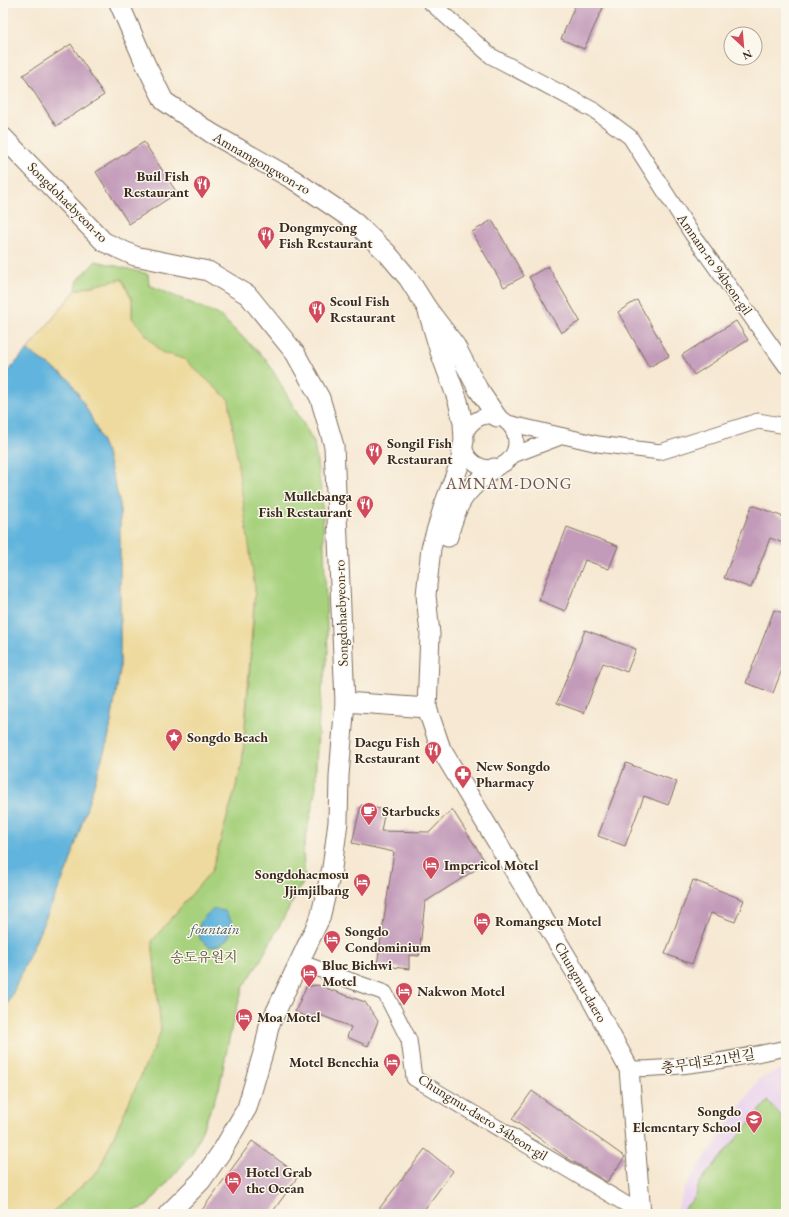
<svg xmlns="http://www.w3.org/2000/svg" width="789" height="1217" font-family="'EB Garamond','Noto Serif KR',serif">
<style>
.built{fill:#e9d2ee}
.green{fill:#a7d17d;stroke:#717e4e}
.sand{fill:#eeda9e;stroke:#94825e}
.water{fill:#61b4dd;stroke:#4e6f7e}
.building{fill:#c39bba}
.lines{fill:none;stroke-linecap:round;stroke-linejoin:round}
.minor-casing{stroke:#7c6c5d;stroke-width:17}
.tertiary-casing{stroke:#7c6c5d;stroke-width:21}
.minor{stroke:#fff;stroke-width:15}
.tertiary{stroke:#fff;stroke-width:19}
.labels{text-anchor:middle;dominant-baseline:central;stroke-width:3;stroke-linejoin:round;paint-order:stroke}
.street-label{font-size:14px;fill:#3b2a1e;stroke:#fbf7ec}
.poi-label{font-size:14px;font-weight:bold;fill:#3b2a1e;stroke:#fbf7ec;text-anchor:start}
.park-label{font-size:14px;fill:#565436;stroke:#fbf7ec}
.water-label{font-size:15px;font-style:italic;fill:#485a61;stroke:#fbf7ec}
.quarter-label{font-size:16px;letter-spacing:1px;fill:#6b5255;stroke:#fbf7ec}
</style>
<rect width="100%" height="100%" fill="#fbf7ec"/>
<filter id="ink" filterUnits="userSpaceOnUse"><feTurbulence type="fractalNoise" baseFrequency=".025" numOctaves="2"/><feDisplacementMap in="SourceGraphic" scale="8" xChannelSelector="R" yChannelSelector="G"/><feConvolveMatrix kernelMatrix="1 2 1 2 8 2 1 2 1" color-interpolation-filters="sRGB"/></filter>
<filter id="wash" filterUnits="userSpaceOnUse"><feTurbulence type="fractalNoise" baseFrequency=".012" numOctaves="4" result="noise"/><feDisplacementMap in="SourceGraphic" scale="16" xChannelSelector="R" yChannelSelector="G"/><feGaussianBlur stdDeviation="0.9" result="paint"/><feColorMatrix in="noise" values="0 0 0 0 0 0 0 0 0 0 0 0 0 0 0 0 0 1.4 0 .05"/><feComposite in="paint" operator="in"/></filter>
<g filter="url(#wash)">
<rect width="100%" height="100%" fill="#f6e8d2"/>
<polygon class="built" points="786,1067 786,1214 676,1214 684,1189 759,1079"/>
<g class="green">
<polygon points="96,261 148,274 149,285 219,315 266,359 314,442 322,497 328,653 320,702 316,764 316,787 303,852 305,879 260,961 243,988 232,1025 219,1089 192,1154 147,1206 126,1214 50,1214 98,1171 161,1031 152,941 212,870 242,765 251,656 255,589 184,359 161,352 132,318 132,300 122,279 76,290 78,280"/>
<polygon points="768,1101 786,1121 786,1214 685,1214 683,1210 696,1196 699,1183"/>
</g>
<polygon class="sand" points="122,279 132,300 132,318 161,352 184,359 229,400 255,589 242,765 212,870 152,941 161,1031 98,1171 50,1214 3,1214 3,1015 69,865 108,739 120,670 120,504 106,451 90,415 70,380 27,350 76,290"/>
<g class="water">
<polygon points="27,350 70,380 90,415 106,451 120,504 120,670 108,739 69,865 3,1015 3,377"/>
<path d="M214,909L225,911L233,923C229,939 227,944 210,947L200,939C197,924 201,918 214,909Z"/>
</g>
<g id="blocks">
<g class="building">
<polygon points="576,3 605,3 584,49 561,39"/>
<polygon points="71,44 104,95 56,126 23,75"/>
<polygon points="144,142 177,193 129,224 96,172"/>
<polygon points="492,220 524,276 504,287 472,232"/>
<polygon points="548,266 580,321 561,333 529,277"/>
<polygon points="637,300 669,356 649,367 618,312"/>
<polygon points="736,321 748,340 694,375 682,355"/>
<polygon points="752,505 786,518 786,544 770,538 751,588 724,578"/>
<polygon points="567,527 618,546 609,569 585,560 565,611 539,600"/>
<polygon points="774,610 786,614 786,659 773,693 746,683"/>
<polygon points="585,630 636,649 627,672 603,663 584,713 557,703"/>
<polygon points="626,763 677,782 668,805 644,796 625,846 598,836"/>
<polygon points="361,805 385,810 381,831 430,832 452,809 486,863 425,902 419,956 409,955 409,969 377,965 394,852 352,843"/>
<polygon points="693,880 744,900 735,922 711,913 692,964 665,954"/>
<polygon points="317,985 365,1002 378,1021 368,1046 347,1037 351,1027 315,1013 313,1019 295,1012 306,987"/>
<polygon points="532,1091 625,1157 607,1182 567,1158 512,1119"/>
<polygon points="252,1141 299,1175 271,1214 199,1214"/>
<polygon points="425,1149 453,1171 421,1214 375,1214"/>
</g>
</g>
</g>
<g filter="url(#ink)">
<use href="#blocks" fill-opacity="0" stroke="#7c6c5d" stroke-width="1"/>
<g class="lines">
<defs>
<g id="minor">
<polyline points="431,3 491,56 595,111 630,137 692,234 786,366"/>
<circle cx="490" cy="442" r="26"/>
<polyline points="508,423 598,444 660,452 758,421 786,426"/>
<polyline points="513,455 563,436"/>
<polyline points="299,962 385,993 409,1040 414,1078 641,1213"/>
<path d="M629,1069C682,1069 734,1059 786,1048"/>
</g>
<g id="tertiary">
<polyline points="119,3 145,63 164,101 211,133 294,180 350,218 387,253 408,278 427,308 455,345 478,389 497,417"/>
<polyline points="3,137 104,242 135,256 208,271 248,295 295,353 320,398 334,446 345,702 339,776 338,822 332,868 320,918 269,1026 265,1046 247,1108 222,1151 201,1181 168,1214"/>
<polyline points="427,308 440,352 458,401 463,423 464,440 460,463 444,505 431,548 426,595 430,634 427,708 441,749 587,991 629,1069 641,1214"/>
<path d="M448,537C457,501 465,491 494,468"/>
<polyline points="345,702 427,708"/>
</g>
</defs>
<use href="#minor" class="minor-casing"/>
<use href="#tertiary" class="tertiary-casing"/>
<use href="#minor" class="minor"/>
<use href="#tertiary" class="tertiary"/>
</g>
</g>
<defs>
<symbol id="restaurant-pin" viewBox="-11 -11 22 30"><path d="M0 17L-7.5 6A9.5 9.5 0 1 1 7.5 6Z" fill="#d1495b" stroke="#fbf7ec"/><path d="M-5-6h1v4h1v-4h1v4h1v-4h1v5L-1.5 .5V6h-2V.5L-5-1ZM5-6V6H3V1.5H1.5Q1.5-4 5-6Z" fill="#fff"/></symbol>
<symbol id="sight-pin" viewBox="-11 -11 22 30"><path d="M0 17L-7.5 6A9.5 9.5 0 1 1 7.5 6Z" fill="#d1495b" stroke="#fbf7ec"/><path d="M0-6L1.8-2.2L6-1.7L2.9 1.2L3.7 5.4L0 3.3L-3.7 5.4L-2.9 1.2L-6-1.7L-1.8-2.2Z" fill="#fff"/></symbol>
<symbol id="pharmacy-pin" viewBox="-11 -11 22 30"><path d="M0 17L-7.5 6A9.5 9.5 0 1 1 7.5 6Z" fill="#d1495b" stroke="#fbf7ec"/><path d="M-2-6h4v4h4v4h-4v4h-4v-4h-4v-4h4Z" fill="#fff"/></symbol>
<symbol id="cafe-pin" viewBox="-11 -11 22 30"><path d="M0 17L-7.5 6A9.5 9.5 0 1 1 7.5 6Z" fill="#d1495b" stroke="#fbf7ec"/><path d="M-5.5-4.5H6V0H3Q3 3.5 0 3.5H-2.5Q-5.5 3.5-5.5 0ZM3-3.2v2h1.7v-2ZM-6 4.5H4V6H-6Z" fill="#fff"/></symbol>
<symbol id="hotel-pin" viewBox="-11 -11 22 30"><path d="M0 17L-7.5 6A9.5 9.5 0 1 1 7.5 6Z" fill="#d1495b" stroke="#fbf7ec"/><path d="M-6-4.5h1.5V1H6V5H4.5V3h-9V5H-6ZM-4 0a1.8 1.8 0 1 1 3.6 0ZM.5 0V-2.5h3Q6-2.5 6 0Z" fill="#fff"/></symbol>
<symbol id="school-pin" viewBox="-11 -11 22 30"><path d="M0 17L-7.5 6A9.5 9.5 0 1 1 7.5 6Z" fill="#d1495b" stroke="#fbf7ec"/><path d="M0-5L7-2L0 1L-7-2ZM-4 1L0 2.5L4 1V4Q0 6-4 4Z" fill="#fff"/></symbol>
</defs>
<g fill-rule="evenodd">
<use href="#restaurant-pin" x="192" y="174" width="20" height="27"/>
<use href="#restaurant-pin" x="256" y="225" width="20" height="27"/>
<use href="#restaurant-pin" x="307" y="299" width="20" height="27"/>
<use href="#restaurant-pin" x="364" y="441" width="20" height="27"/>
<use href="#restaurant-pin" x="355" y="494" width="20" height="27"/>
<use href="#sight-pin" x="164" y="727" width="20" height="27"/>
<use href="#restaurant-pin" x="423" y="740" width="20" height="27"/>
<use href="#pharmacy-pin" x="453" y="764" width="20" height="27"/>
<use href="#cafe-pin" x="359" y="801" width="20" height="27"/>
<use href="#hotel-pin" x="421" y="855" width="20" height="27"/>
<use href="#hotel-pin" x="352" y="872" width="20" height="27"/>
<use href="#hotel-pin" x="472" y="911" width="20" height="27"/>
<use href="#hotel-pin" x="322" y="929" width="20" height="27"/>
<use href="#hotel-pin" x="299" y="963" width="20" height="27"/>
<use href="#hotel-pin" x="394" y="981" width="20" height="27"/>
<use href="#hotel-pin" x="234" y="1007" width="20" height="27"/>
<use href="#hotel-pin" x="382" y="1052" width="20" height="27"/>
<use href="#school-pin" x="744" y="1109" width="20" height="27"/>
<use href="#hotel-pin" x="223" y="1170" width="20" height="27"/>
</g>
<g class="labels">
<g class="street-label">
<text transform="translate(262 163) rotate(30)">Amnamgongwon-ro</text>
<text transform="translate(68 202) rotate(45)">Songdohaebyeon-ro</text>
<text transform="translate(715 264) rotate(55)">Amnam-ro 94beon-gil</text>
<text transform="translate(341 613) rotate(-92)">Songdohaebyeon-ro</text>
<text transform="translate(581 982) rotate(60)">Chungmu-daero</text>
<text transform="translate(708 1061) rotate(-9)">충무대로21번길</text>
<text transform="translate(483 1117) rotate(32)">Chungmu-daero 34beon-gil</text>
</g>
<g class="poi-label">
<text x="189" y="176" text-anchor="end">Buil Fish<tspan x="189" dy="16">Restaurant</tspan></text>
<text x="279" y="227">Dongmyeong<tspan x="279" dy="16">Fish Restaurant</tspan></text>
<text x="330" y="301">Seoul Fish<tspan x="330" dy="16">Restaurant</tspan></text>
<text x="387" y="443">Songil Fish<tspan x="387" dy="16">Restaurant</tspan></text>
<text x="352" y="496" text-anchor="end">Mullebanga<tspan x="352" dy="16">Fish Restaurant</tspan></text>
<text x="187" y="737">Songdo Beach</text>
<text x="420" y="742" text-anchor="end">Daegu Fish<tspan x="420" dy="16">Restaurant</tspan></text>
<text x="476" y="766">New Songdo<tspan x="476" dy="16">Pharmacy</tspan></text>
<text x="382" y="811">Starbucks</text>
<text x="444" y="865">Imperieol Motel</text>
<text x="349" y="874" text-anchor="end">Songdohaemosu<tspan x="349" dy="16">Jjimjilbang</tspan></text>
<text x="495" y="921">Romangseu Motel</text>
<text x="345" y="931">Songdo<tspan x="345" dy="16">Condominium</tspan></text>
<text x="322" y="965">Blue Bichwi<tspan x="322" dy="16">Motel</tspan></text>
<text x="417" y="991">Nakwon Motel</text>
<text x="257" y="1017">Moa Motel</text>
<text x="379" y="1062" text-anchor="end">Motel Benechia</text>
<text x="741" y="1111" text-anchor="end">Songdo<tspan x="741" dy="16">Elementary School</tspan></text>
<text x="246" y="1172">Hotel Grab<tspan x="246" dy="16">the Ocean</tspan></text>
</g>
<g class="park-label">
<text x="204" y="957">송도유원지</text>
</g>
<g class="water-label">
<text x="215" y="928">fountain</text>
</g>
<g class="quarter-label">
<text x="509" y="483">AMNAM-DONG</text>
</g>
</g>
<rect width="789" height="1217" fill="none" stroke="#fbf7ec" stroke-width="16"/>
<g transform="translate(743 46) rotate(154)"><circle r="19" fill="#fbf7ec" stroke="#aea59a"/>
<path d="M0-3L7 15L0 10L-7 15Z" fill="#d1495b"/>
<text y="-6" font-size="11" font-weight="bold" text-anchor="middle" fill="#3b2a1e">N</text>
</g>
</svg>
